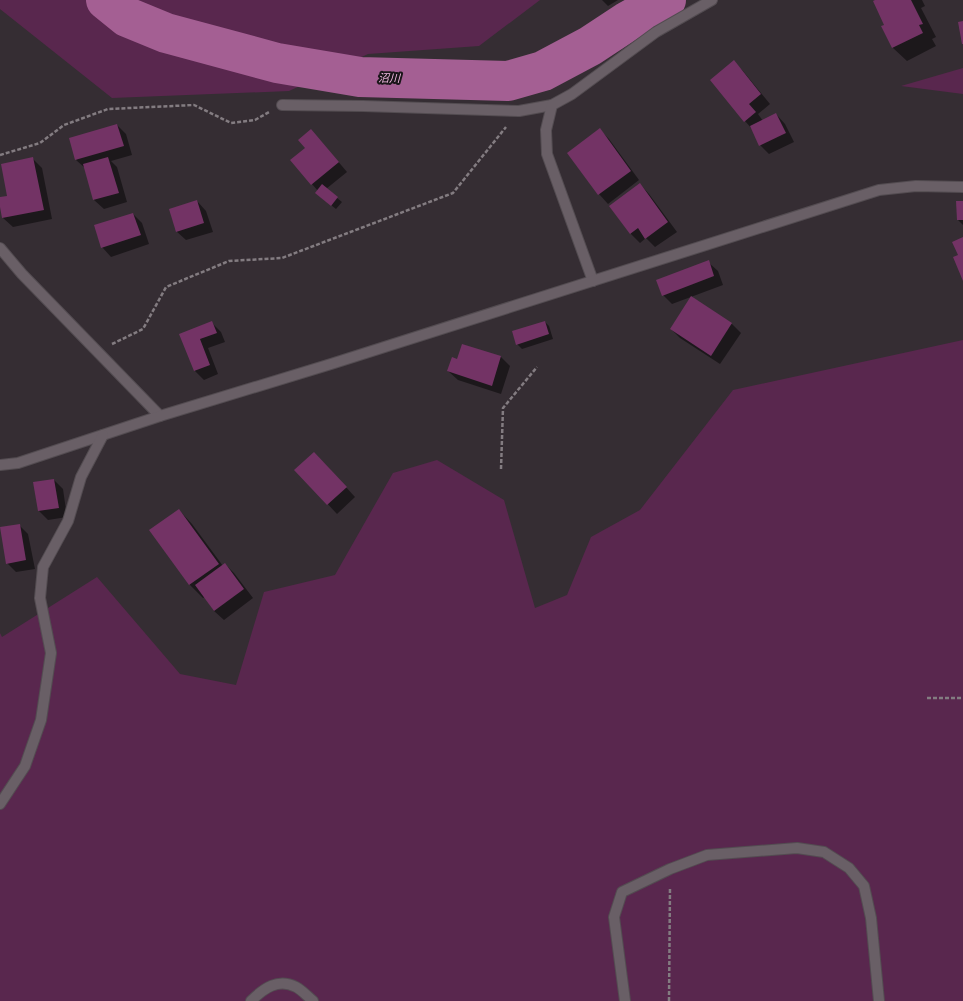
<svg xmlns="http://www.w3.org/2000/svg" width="963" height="1001" font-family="Merriweather,'Noto Sans JP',serif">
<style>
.green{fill:#59274e}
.shadow{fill:#0007}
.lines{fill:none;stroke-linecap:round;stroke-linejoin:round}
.river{stroke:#a45f93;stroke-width:40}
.building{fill:#733365}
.street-casing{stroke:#534c51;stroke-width:12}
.path{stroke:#837c81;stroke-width:2.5;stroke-dasharray:4 2;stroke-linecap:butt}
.street{stroke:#695f66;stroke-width:10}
.labels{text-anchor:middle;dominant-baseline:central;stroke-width:4;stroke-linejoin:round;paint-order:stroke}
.water-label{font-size:11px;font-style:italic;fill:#f4bbe4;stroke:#1a1619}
</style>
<rect width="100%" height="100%" fill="#352d33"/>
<g class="green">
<polygon points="0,0 540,0 479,46 368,54 289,91 112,98 0,9"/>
<polygon points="963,68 963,94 901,86"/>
<polygon points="963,340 963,1001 0,1001 0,633 2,637 97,577 180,674 236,685 264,592 335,575 393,473 437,460 504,500 535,608 567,595 591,537 640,510 733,390"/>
</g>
<g class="shadow">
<polygon points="602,0 618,0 608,6"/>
<polygon points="877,0 922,0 925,6 921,8 936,37 932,39 936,46 907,61 893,48 882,27 886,25"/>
<polygon points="734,62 743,71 770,104 758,114 763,121 776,114 785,124 794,142 769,154 760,145 752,129 745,121"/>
<polygon points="117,125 126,134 132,155 111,161 117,167 127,202 104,209 94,200 85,168 76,160"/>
<polygon points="600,130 609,139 639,180 608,204 599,194"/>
<polygon points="320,140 347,172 326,189 342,202 336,209 321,197 318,191 292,161"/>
<polygon points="33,159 42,168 52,219 13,227 3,218 0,198 8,197"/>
<polygon points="640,184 649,194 677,232 655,247 646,238 640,243 631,234 610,206"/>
<polygon points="197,201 206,211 213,232 186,240 176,231"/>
<polygon points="963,202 963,225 958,220"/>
<polygon points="133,214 142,223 149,244 111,257 102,247"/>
<polygon points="708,262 718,271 723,285 672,304 663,295"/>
<polygon points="545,322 549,326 553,339 522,349 517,344"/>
<polygon points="212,323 221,332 225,342 208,348 218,374 204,380 195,371 181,335"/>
<polygon points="732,324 741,333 720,364 680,338 671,329"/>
<polygon points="463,345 501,357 510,366 501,394 458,380 448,371 458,360"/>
<polygon points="323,462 355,497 337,514 296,470"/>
<polygon points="54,480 63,489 67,517 48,520 39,511"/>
<polygon points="179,510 192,524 223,566 225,564 234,573 253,598 224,620 214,611 205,597 203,598 190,585 151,531"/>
<polygon points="19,525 28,534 35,569 16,572 7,563"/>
</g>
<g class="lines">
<polyline class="river" points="106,0 127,17 166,33 277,63 360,77 508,81 543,71 590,46 628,21 666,0"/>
</g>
<g class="building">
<polygon points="875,0 911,0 923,24 919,25 923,33 892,48 881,26 884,25 873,1"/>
<polygon points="963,21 963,44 962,44 958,22"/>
<polygon points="734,60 761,94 749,104 756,112 744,122 710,80"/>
<polygon points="776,113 786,133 759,146 750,126"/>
<polygon points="117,124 124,146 75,160 69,138"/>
<polygon points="600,128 631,171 598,195 567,153"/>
<polygon points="311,129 339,162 311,185 290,160 305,148 298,140"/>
<polygon points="33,157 44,210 2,218 0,207 0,197 7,196 1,164"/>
<polygon points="108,157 119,193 93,200 83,164"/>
<polygon points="640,183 668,222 645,239 638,228 630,234 609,206"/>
<polygon points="322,184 338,197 331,206 315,193"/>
<polygon points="197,200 204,223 176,232 169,209"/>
<polygon points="956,201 963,201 963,220 957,220"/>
<polygon points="133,213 141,235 101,248 94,225"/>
<polygon points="963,237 963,281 953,257 958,255 952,242"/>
<polygon points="709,260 714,276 662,296 656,280"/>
<polygon points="691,296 732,323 711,356 670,329"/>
<polygon points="212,321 217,333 200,339 210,365 194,371 179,334"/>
<polygon points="545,321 549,334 516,345 512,331"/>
<polygon points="462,344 501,356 492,386 447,371 452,357 457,359"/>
<polygon points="314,452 347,487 327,505 294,470"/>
<polygon points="54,479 59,508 38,511 33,482"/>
<polygon points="179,509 219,564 189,585 149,530"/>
<polygon points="20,524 26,560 6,564 0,527"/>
<polygon points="225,563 244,589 214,611 195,585"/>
</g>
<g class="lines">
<defs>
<g id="street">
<polyline points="282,105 363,106 519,111 552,105"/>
<polyline points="0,248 22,274 160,416"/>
<polyline points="593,281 547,154 546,130 552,105 572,94 656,32 712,0"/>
<polyline points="0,465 18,463 160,416 331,364 879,190 916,186 963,187"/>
<polyline points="0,804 25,766 41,720 51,653 40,598 43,567 68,521 81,477 103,435"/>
<path d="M251,1001C264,988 278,978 296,987C302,990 308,997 313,1001"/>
<polyline points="625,1001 614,917 622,892 670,869 707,855 797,848 824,852 849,868 864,886 871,918 879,1001"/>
</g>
</defs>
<use href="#street" class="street-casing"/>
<g class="path">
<polyline points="0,155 40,143 64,125 108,109 194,105 231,123 255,120 269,112"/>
<polyline points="112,344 143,329 166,287 229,261 282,258 453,193 506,127"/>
<polyline points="501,469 503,408 537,367"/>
<polyline points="927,698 963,698"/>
<polyline points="669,1001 670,887"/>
</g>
<use href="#street" class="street"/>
</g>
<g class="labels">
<g class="water-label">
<text transform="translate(389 78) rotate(1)">沼川</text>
</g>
</g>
</svg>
